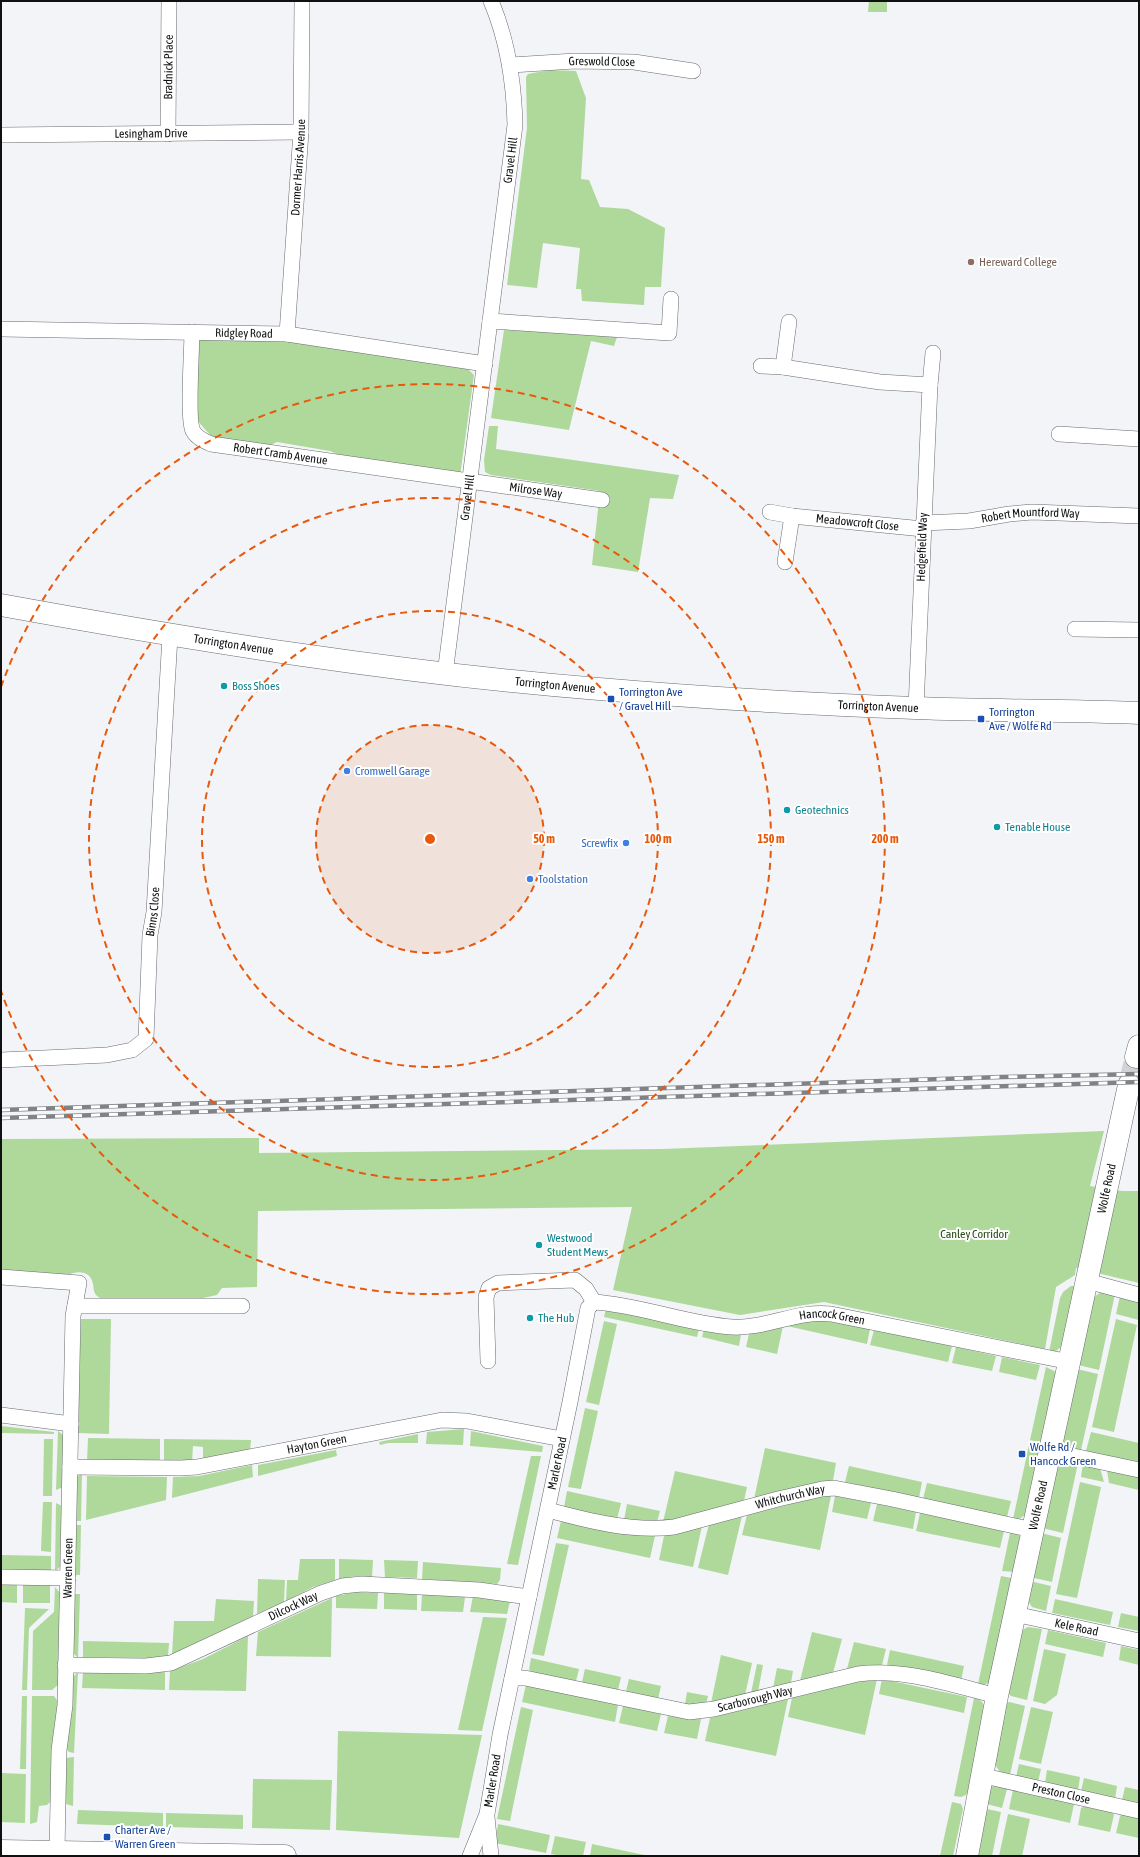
<svg xmlns="http://www.w3.org/2000/svg" width="1140" height="1857" font-family="'Asap Condensed',sans-serif">
<style>
.green{fill:#aed99a}
.lines{fill:none;stroke-linecap:round;stroke-linejoin:round}
.secondary-tunnel{stroke:#d0d2d5;stroke-width:22;stroke-dasharray:22 11;stroke-linecap:butt}
.street-casing{stroke:#686a6e;stroke-width:16}
.secondary-casing{stroke:#686a6e;stroke-width:23}
.street{stroke:#fff;stroke-width:15}
.secondary{stroke:#fff;stroke-width:22}
.rail-casing{stroke:#818285;stroke-width:4.5}
.rail{stroke:#fff;stroke-width:3;stroke-dasharray:9;stroke-linecap:butt}
.ring{fill:none;stroke:#e8590c;stroke-width:2;stroke-dasharray:7 5}
.education-dot{fill:#8d6e63;stroke:#fff;stroke-width:1.5}
.culture-dot{fill:#0f9aa8;stroke:#fff;stroke-width:1.5}
.transit-dot{fill:#1a4fb4;stroke:#fff;stroke-width:1.5}
.shop-dot{fill:#3f7fe0;stroke:#fff;stroke-width:1.5}
.labels{text-anchor:middle;dominant-baseline:central;stroke-width:4;stroke-linejoin:round;paint-order:stroke}
.street-label{font-size:12px;fill:#0f1011;stroke:#fff}
.education-label{font-size:12px;fill:#785e54;stroke:#fff;text-anchor:start}
.culture-label{font-size:12px;fill:#0d838f;stroke:#fff;text-anchor:start}
.transit-label{font-size:12px;fill:#164399;stroke:#fff;text-anchor:start}
.shop-label{font-size:12px;fill:#366cbe;stroke:#fff;text-anchor:start}
.park-label{font-size:12px;fill:#254612;stroke:#fff}
.centre{fill:#e8590c;stroke:#fff;stroke-width:2}
.ring-label{font-size:12px;text-anchor:middle;font-weight:bold;fill:#e8590c;stroke:#fff;stroke-width:4;stroke-linejoin:round;paint-order:stroke}
</style>
<rect width="100%" height="100%" fill="#f2f4f8"/>
<g class="green">
<polygon points="869,1 887,1 887,12 868,12"/>
<polygon points="549,70 576,71 586,98 581,179 589,180 600,207 628,209 665,228 661,287 645,287 644,305 582,301 581,289 576,289 580,248 543,243 537,288 507,285 527,128 526,77 528,74"/>
<polygon points="504,330 618,334 614,346 591,341 569,430 491,418"/>
<polygon points="272,339 467,368 474,375 460,476 339,458 335,453 330,451 277,442 269,446 212,437 195,418 196,348 200,340"/>
<polygon points="489,426 498,426 496,449 679,475 673,499 650,498 638,572 592,565 600,491 491,475 485,472 484,460"/>
<path d="M1104,1131L1090,1186L1122,1191H1139V1283L1076,1268L1075,1275L1056,1287L1045,1349L824,1302L740,1315L613,1290L632,1207L258,1211L257,1287L222,1288L217,1295L194,1300H105C103,1299 99,1298 97,1296C93,1292 94,1288 93,1284C91,1271 78,1270 68,1275L1,1272V1139L259,1138V1153L663,1149Z"/>
<polygon points="1071,1286 1077,1286 1061,1347 1056,1351 1049,1352 1060,1298 1063,1292"/>
<polygon points="1101,1292 1115,1294 1099,1370 1078,1365 1094,1297"/>
<polygon points="1120,1296 1139,1300 1139,1320 1116,1314"/>
<polygon points="606,1309 699,1329 697,1337 604,1317"/>
<polygon points="81,1319 111,1319 109,1434 77,1433"/>
<polygon points="1116,1319 1137,1325 1114,1432 1092,1427"/>
<polygon points="604,1321 617,1324 599,1405 586,1402"/>
<polygon points="811,1321 835,1321 870,1329 867,1344 787,1326"/>
<polygon points="783,1326 777,1354 746,1347 749,1334"/>
<polygon points="704,1330 723,1334 741,1335 739,1346 702,1337"/>
<polygon points="874,1330 952,1346 948,1362 870,1345"/>
<polygon points="956,1347 996,1356 992,1371 952,1363"/>
<polygon points="1002,1357 1040,1365 1036,1380 999,1372"/>
<polygon points="1046,1367 1054,1371 1057,1374 1042,1443 1030,1440"/>
<polygon points="1077,1369 1098,1374 1081,1450 1069,1448 1063,1443"/>
<polygon points="585,1408 598,1411 581,1489 568,1487"/>
<polygon points="1,1426 54,1432 54,1434 1,1433"/>
<polygon points="464,1429 463,1445 426,1444 427,1432"/>
<polygon points="58,1431 63,1435 63,1487 56,1490"/>
<polygon points="471,1431 543,1446 542,1452 470,1446"/>
<polygon points="1091,1432 1139,1443 1139,1463 1086,1451"/>
<polygon points="418,1434 418,1443 388,1443 380,1445 379,1442"/>
<polygon points="88,1438 160,1439 160,1463 87,1462"/>
<polygon points="44,1439 53,1439 52,1496 43,1496"/>
<polygon points="164,1439 251,1440 250,1451 203,1460 203,1447 193,1446 192,1462 164,1463"/>
<polygon points="1029,1445 1042,1448 1025,1515 1018,1520 1013,1519"/>
<polygon points="765,1448 836,1463 833,1481 754,1499"/>
<polygon points="336,1450 337,1456 258,1476 258,1465"/>
<polygon points="531,1456 541,1456 518,1565 507,1564"/>
<polygon points="1069,1462 1078,1463 1063,1533 1042,1528 1057,1468"/>
<polygon points="1083,1464 1100,1468 1104,1482 1081,1477"/>
<polygon points="252,1465 253,1477 172,1498 173,1477 199,1476"/>
<polygon points="849,1466 922,1482 919,1498 845,1482"/>
<polygon points="1107,1470 1139,1477 1139,1490 1109,1483"/>
<polygon points="675,1471 747,1487 744,1501 663,1522"/>
<polygon points="82,1473 81,1521 75,1521 77,1477"/>
<polygon points="87,1476 167,1477 166,1500 86,1520"/>
<polygon points="1080,1482 1101,1487 1077,1598 1056,1594"/>
<polygon points="927,1483 1011,1501 1007,1517 923,1499"/>
<polygon points="567,1491 621,1503 617,1519 564,1507"/>
<polygon points="824,1496 831,1496 820,1550 742,1535 747,1515"/>
<polygon points="835,1496 871,1503 867,1519 832,1512"/>
<polygon points="43,1502 52,1502 51,1552 41,1551"/>
<polygon points="56,1503 62,1506 61,1566 55,1571"/>
<polygon points="627,1504 660,1511 657,1522 624,1520"/>
<polygon points="877,1504 916,1512 913,1529 873,1521"/>
<polygon points="920,1513 1004,1531 1000,1548 916,1531"/>
<polygon points="742,1516 728,1575 698,1568 709,1524"/>
<polygon points="561,1521 643,1535 655,1536 650,1558 557,1538"/>
<polygon points="75,1525 81,1525 80,1575 74,1575"/>
<polygon points="702,1526 693,1567 659,1560 664,1536"/>
<polygon points="1012,1532 1019,1535 1021,1539 1015,1572 1002,1571 1010,1533"/>
<polygon points="1041,1533 1061,1538 1052,1582 1034,1578 1032,1575"/>
<polygon points="556,1543 569,1545 544,1656 532,1654"/>
<polygon points="1,1555 51,1556 51,1571 1,1570"/>
<polygon points="300,1559 335,1559 335,1580 313,1587 286,1601 287,1580 298,1580"/>
<polygon points="339,1559 373,1560 372,1577 357,1576 339,1579"/>
<polygon points="384,1560 418,1561 417,1578 385,1577"/>
<polygon points="423,1562 501,1568 500,1580 497,1584 422,1579"/>
<polygon points="1001,1576 1011,1578 1013,1581 989,1683 983,1685 978,1684"/>
<polygon points="258,1579 285,1580 284,1602 257,1614"/>
<polygon points="1034,1582 1051,1586 1046,1611 1032,1607 1028,1601 1030,1584"/>
<polygon points="1,1585 17,1585 17,1603 1,1602"/>
<rect x="23" y="1585" width="27" height="18"/>
<polygon points="55,1587 60,1593 59,1684 52,1690 32,1690 33,1631 54,1612"/>
<polygon points="356,1592 378,1593 377,1609 336,1608 336,1596"/>
<polygon points="384,1593 417,1594 417,1610 384,1609"/>
<polygon points="74,1594 80,1594 78,1658 72,1652"/>
<polygon points="422,1594 465,1597 463,1612 421,1611"/>
<polygon points="473,1596 510,1601 507,1614 470,1612"/>
<polygon points="332,1598 331,1657 256,1656 258,1632"/>
<polygon points="216,1599 254,1601 253,1617 172,1655 174,1621 214,1621"/>
<polygon points="1055,1599 1113,1612 1110,1625 1052,1613"/>
<polygon points="25,1608 49,1609 29,1628 27,1690 22,1690"/>
<polygon points="1121,1613 1139,1617 1139,1631 1118,1627"/>
<polygon points="483,1617 507,1618 482,1731 458,1730"/>
<polygon points="1028,1627 1042,1629 1027,1700 1011,1696 1008,1693 1022,1630"/>
<polygon points="1048,1630 1106,1643 1103,1657 1045,1644"/>
<polygon points="812,1632 842,1639 833,1673 800,1681"/>
<polygon points="248,1636 246,1691 169,1690 170,1671 203,1659"/>
<polygon points="83,1641 169,1643 168,1656 150,1658 83,1657"/>
<polygon points="854,1642 886,1649 882,1665 847,1669"/>
<polygon points="1121,1646 1139,1650 1139,1665 1119,1660"/>
<polygon points="1044,1649 1066,1654 1057,1695 1045,1704 1033,1701"/>
<polygon points="890,1650 964,1666 961,1681 887,1665"/>
<polygon points="721,1655 752,1663 745,1695 711,1703"/>
<polygon points="531,1658 579,1669 576,1681 533,1672 529,1670"/>
<polygon points="757,1664 763,1665 758,1692 751,1693"/>
<polygon points="777,1668 793,1671 791,1683 773,1688"/>
<polygon points="585,1669 621,1677 618,1690 582,1682"/>
<polygon points="78,1672 74,1753 69,1752 66,1749 73,1701 73,1677"/>
<polygon points="83,1672 165,1672 165,1690 82,1688"/>
<polygon points="629,1679 661,1686 658,1699 626,1691"/>
<polygon points="877,1679 865,1735 788,1717 792,1698 862,1681"/>
<polygon points="882,1679 967,1697 964,1713 879,1694"/>
<polygon points="526,1685 618,1705 615,1722 522,1702"/>
<polygon points="687,1692 708,1696 706,1704 696,1705 685,1704"/>
<polygon points="22,1696 27,1696 26,1769 20,1769"/>
<polygon points="32,1696 54,1696 59,1703 52,1745 51,1801 47,1805 39,1806 37,1822 30,1824"/>
<path d="M974,1698C981,1700 984,1702 985,1710L968,1792L966,1795L961,1797L954,1796Z"/>
<polygon points="788,1699 776,1756 705,1741 710,1718"/>
<path d="M1010,1702L1025,1706L1010,1775C999,1773 997,1770 994,1760L1006,1703Z"/>
<polygon points="623,1706 661,1714 657,1731 619,1723"/>
<polygon points="521,1707 533,1710 510,1821 497,1819"/>
<polygon points="1031,1707 1053,1712 1041,1764 1019,1759"/>
<polygon points="668,1716 701,1719 697,1739 664,1733"/>
<polygon points="338,1731 482,1735 459,1838 336,1830"/>
<polygon points="74,1757 73,1806 66,1804 64,1802 65,1758"/>
<polygon points="1019,1764 1041,1769 1038,1782 1016,1777"/>
<polygon points="1047,1770 1080,1777 1078,1791 1045,1783"/>
<polygon points="1,1773 26,1774 25,1823 1,1822"/>
<polygon points="1084,1778 1117,1786 1115,1799 1081,1791"/>
<polygon points="253,1779 332,1780 330,1830 252,1828"/>
<polygon points="989,1786 1007,1789 1002,1808 983,1803"/>
<polygon points="1125,1787 1139,1790 1139,1804 1122,1800"/>
<polygon points="1013,1790 1074,1804 1070,1823 1009,1809"/>
<polygon points="952,1802 961,1804 963,1809 953,1856 940,1856"/>
<polygon points="1085,1806 1111,1811 1114,1815 1110,1832 1078,1825 1081,1808"/>
<polygon points="982,1808 1001,1812 992,1856 971,1856"/>
<polygon points="78,1810 163,1813 163,1827 77,1824"/>
<polygon points="166,1813 243,1815 243,1829 166,1827"/>
<polygon points="1008,1814 1030,1819 1022,1856 999,1856"/>
<polygon points="1122,1814 1139,1817 1139,1838 1116,1833 1120,1816"/>
<polygon points="498,1824 550,1835 546,1853 495,1843"/>
<polygon points="555,1836 586,1842 583,1856 562,1856 551,1854"/>
<polygon points="592,1844 649,1856 590,1856"/>
</g>
<g class="lines">
<polyline class="secondary-tunnel" points="1129,1085 1136,1057"/>
<defs>
<g id="street">
<path id="s1" d="M511,65L575,61L634,62L693,71"/>
<path id="s2" d="M168,134L169,1"/>
<path id="s3" d="M1,135L301,132"/>
<polyline points="490,321 669,333 671,299"/>
<path id="s4" d="M1,329L287,334L485,364"/>
<path id="s5" d="M192,332C192,349 187,420 193,431C197,438 204,441 211,444L602,500"/>
<path id="s6" d="M287,334L301,132L302,1"/>
<polyline points="761,366 783,367 880,382 930,385 916,708"/>
<polyline points="783,367 789,322"/>
<polyline points="930,385 933,353"/>
<polyline points="1059,434 1139,439"/>
<path id="s7" d="M770,512L792,516L923,529"/>
<path id="s8" d="M923,523L969,521L1009,514L1032,512L1139,516"/>
<polyline points="785,562 792,516"/>
<polyline points="1075,629 1139,630"/>
<path id="s9" d="M445,674L515,125C514,82 508,41 491,1"/>
<path id="s10" d="M1,1060L107,1055L132,1050L146,1039L150,935L154,912L170,636"/>
<polyline points="1,1277 79,1283 73,1316 65,1705 59,1750 57,1852"/>
<polyline points="1087,1281 1139,1295"/>
<path id="s11" d="M594,1302C641,1305 686,1324 732,1327C766,1329 797,1310 831,1314L1070,1362"/>
<polyline points="75,1306 242,1306"/>
<polyline points="488,1361 486,1297 489,1288 498,1283 575,1280 586,1289 594,1302"/>
<polyline points="1,1415 71,1424"/>
<polyline points="1050,1451 1139,1470"/>
<path id="s12" d="M70,1467L181,1468L197,1467L442,1420L467,1421L562,1439"/>
<path id="s13" d="M548,1510C589,1521 631,1532 674,1527L778,1499L822,1489L834,1488L892,1499L1033,1530"/>
<polyline points="1,1577 68,1578"/>
<path id="s14" d="M1015,1614L1139,1641"/>
<path id="s15" d="M65,1665L146,1666L171,1663L321,1593L342,1586L362,1584L479,1590L529,1597"/>
<path id="s16" d="M512,1678H525L689,1712L714,1709L858,1674C905,1668 953,1685 997,1696"/>
<path id="s17" d="M984,1776L1139,1811"/>
<polyline points="487,1817 491,1856"/>
<path id="s18" d="M470,1856L487,1814L500,1735L570,1402L588,1308L594,1302"/>
</g>
<g id="secondary">
<path id="s19" d="M1,605C199,641 398,673 599,689C704,698 809,704 915,708C989,711 1064,710 1139,713"/>
<polyline points="1136,1057 1139,1046"/>
<polyline points="1,1851 285,1856"/>
<path id="s20" d="M967,1856L997,1696L1129,1085"/>
</g>
</defs>
<use href="#street" class="street-casing"/>
<use href="#secondary" class="secondary-casing"/>
<use href="#street" class="street"/>
<use href="#secondary" class="secondary"/>
<defs>
<g id="rail">
<polyline points="1,1110 1002,1077 1139,1074"/>
<polyline points="1,1118 1139,1082"/>
</g>
</defs>
<use href="#rail" class="rail-casing"/>
<use href="#rail" class="rail"/>
</g>
<circle cx="430" cy="839" r="114" fill="#e8590c" fill-opacity=".12"/>
<g class="ring">
<circle cx="430" cy="839" r="114"/>
<circle cx="430" cy="839" r="228"/>
<circle cx="430" cy="839" r="341"/>
<path d="M1 687A455 455 0 1 1 1 991"/>
</g>
<circle class="education-dot" cx="971" cy="262" r="4"/>
<g class="culture-dot">
<circle cx="224" cy="686" r="4"/>
<circle cx="787" cy="810" r="4"/>
<circle cx="997" cy="827" r="4"/>
<circle cx="539" cy="1245" r="4"/>
<circle cx="530" cy="1318" r="4"/>
</g>
<g class="transit-dot">
<rect x="607" y="695" width="8" height="8" rx="2"/>
<rect x="977" y="715" width="8" height="8" rx="2"/>
<rect x="1018" y="1450" width="8" height="8" rx="2"/>
<rect x="103" y="1833" width="8" height="8" rx="2"/>
</g>
<g class="shop-dot">
<circle cx="347" cy="771" r="4"/>
<circle cx="626" cy="843" r="4"/>
<circle cx="530" cy="879" r="4"/>
</g>
<g class="labels">
<g class="street-label">
<text stroke="none"><textPath href="#s1" startOffset="91">Greswold Close</textPath></text>
<text stroke="none"><textPath href="#s2" startOffset="67">Bradnick Place</textPath></text>
<text stroke="none"><textPath href="#s3" startOffset="150">Lesingham Drive</textPath></text>
<text stroke="none"><textPath href="#s9" startOffset="518">Gravel Hill</textPath></text>
<text stroke="none"><textPath href="#s6" startOffset="167">Dormer Harris Avenue</textPath></text>
<text stroke="none"><textPath href="#s4" startOffset="243">Ridgley Road</textPath></text>
<text stroke="none"><textPath href="#s5" startOffset="192">Robert Cramb Avenue</textPath></text>
<text stroke="none"><textPath href="#s5" startOffset="450">Milrose Way</textPath></text>
<text stroke="none"><textPath href="#s9" startOffset="178">Gravel Hill</textPath></text>
<text stroke="none"><textPath href="#s8" startOffset="108">Robert Mountford Way</textPath></text>
<text stroke="none"><textPath href="#s7" startOffset="88">Meadowcroft Close</textPath></text>
<text transform="translate(922 547) rotate(-88)">Hedgefield Way</text>
<text stroke="none"><textPath href="#s19" startOffset="236">Torrington Avenue</textPath></text>
<text stroke="none"><textPath href="#s19" startOffset="560">Torrington Avenue</textPath></text>
<text stroke="none"><textPath href="#s19" startOffset="884">Torrington Avenue</textPath></text>
<text stroke="none"><textPath href="#s10" startOffset="277">Binns Close</textPath></text>
<text stroke="none"><textPath href="#s20" startOffset="682">Wolfe Road</textPath></text>
<text stroke="none"><textPath href="#s11" startOffset="242">Hancock Green</textPath></text>
<text stroke="none"><textPath href="#s12" startOffset="249">Hayton Green</textPath></text>
<text stroke="none"><textPath href="#s18" startOffset="403">Marler Road</textPath></text>
<text stroke="none"><textPath href="#s13" startOffset="248">Whitchurch Way</textPath></text>
<text stroke="none"><textPath href="#s20" startOffset="358">Wolfe Road</textPath></text>
<text transform="translate(68 1568) rotate(-89)">Warren Green</text>
<text stroke="none"><textPath href="#s15" startOffset="241">Dilcock Way</textPath></text>
<text stroke="none"><textPath href="#s14" startOffset="63">Kele Road</textPath></text>
<text stroke="none"><textPath href="#s16" startOffset="248">Scarborough Way</textPath></text>
<text stroke="none"><textPath href="#s18" startOffset="79">Marler Road</textPath></text>
<text stroke="none"><textPath href="#s17" startOffset="79">Preston Close</textPath></text>
</g>
<g class="education-label">
<text x="979" y="262">Hereward College</text>
</g>
<g class="culture-label">
<text x="232" y="686">Boss Shoes</text>
<text x="795" y="810">Geotechnics</text>
<text x="1005" y="827">Tenable House</text>
<text x="547" y="1238">Westwood<tspan x="547" dy="14">Student Mews</tspan></text>
<text x="538" y="1318">The Hub</text>
</g>
<g class="transit-label">
<text x="619" y="692">Torrington Ave<tspan x="619" dy="14">/ Gravel Hill</tspan></text>
<text x="989" y="712">Torrington<tspan x="989" dy="14">Ave / Wolfe Rd</tspan></text>
<text x="1030" y="1447">Wolfe Rd /<tspan x="1030" dy="14">Hancock Green</tspan></text>
<text x="115" y="1830">Charter Ave /<tspan x="115" dy="14">Warren Green</tspan></text>
</g>
<g class="shop-label">
<text x="355" y="771">Cromwell Garage</text>
<text x="618" y="843" text-anchor="end">Screwfix</text>
<text x="538" y="879">Toolstation</text>
</g>
<g class="park-label">
<text x="974" y="1234">Canley Corridor</text>
</g>
</g>
<circle cx="430" cy="839" r="6" class="centre"/>
<g class="ring-label">
<text x="544" y="843">50 m</text>
<text x="658" y="843">100 m</text>
<text x="771" y="843">150 m</text>
<text x="885" y="843">200 m</text>
</g>
<rect width="1140" height="1857" fill="none" stroke="#0f1011" stroke-width="4"/>
</svg>
